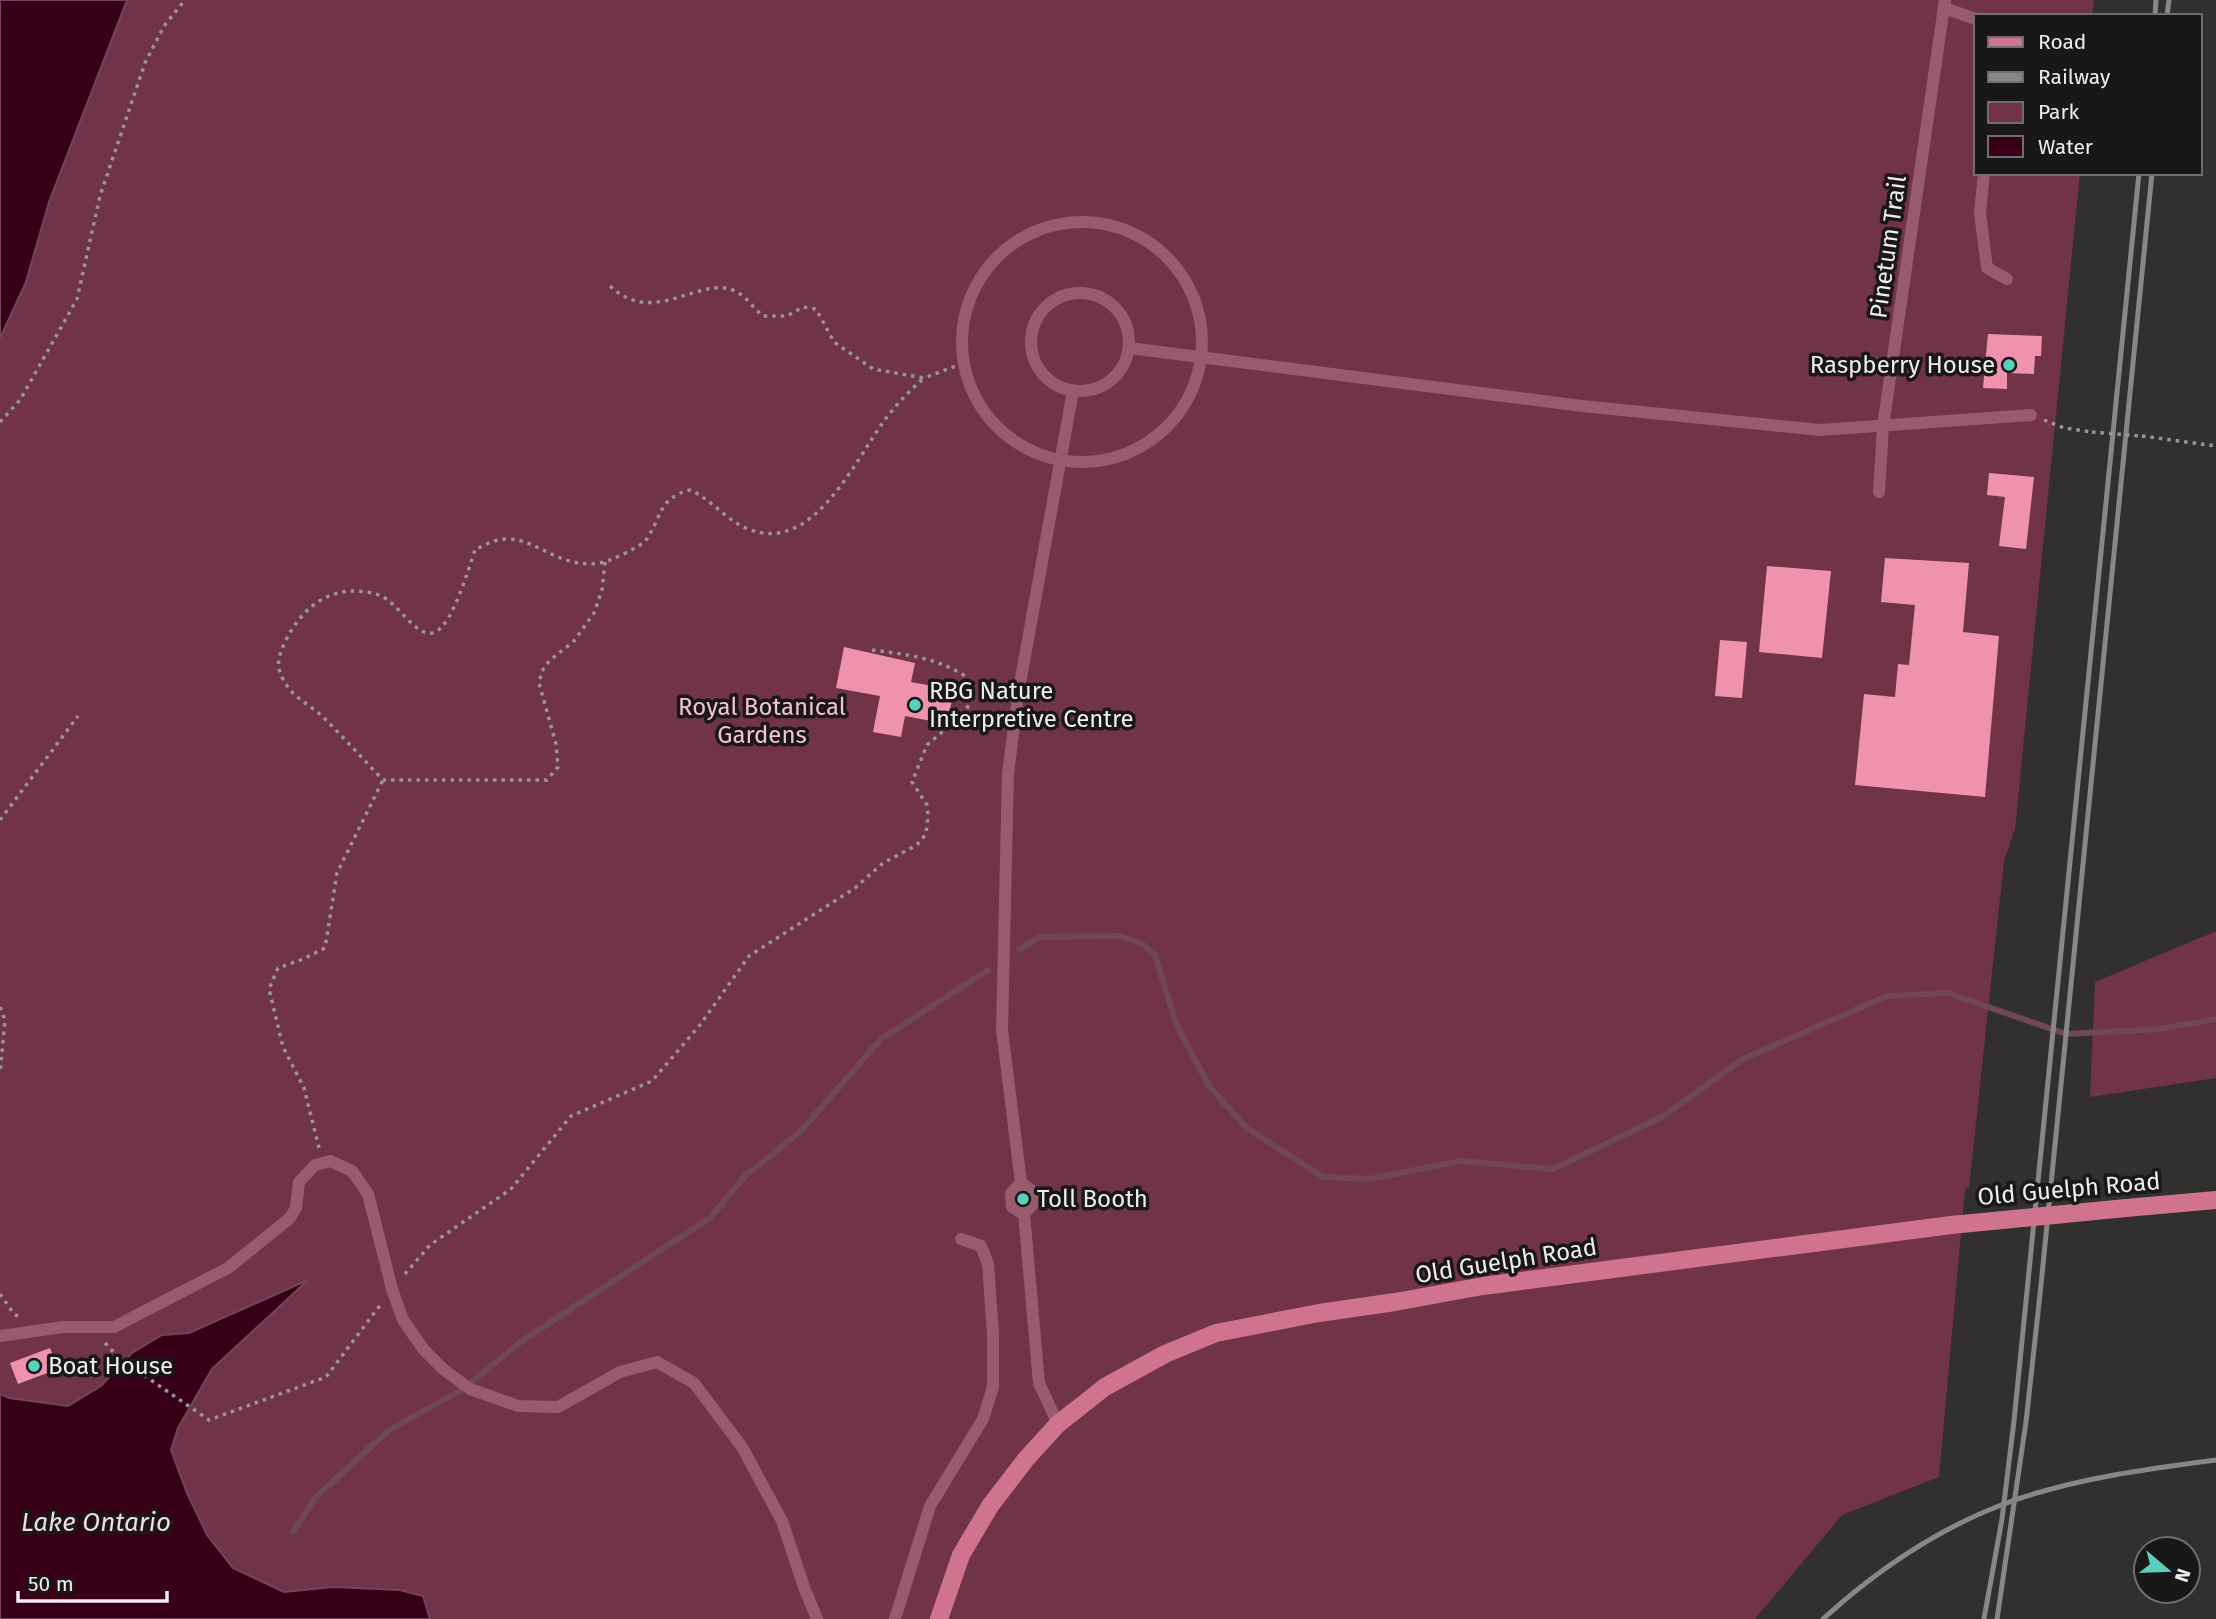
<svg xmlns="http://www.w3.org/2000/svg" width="2216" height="1619" font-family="'Fira Sans',sans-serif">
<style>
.green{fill:#703347}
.water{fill:#380017;stroke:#6f4758;stroke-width:2}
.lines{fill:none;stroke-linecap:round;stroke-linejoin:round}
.stream{stroke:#6f4758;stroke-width:6}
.building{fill:#ef93ad}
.path{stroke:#989596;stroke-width:3.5;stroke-dasharray:3.5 5;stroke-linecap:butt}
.lane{stroke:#965c6d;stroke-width:12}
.secondary{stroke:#cf738f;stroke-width:18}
.rail{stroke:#898686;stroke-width:5}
.path-bridge{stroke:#989596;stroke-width:3.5;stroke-dasharray:3.5 5;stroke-linecap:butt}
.secondary-bridge{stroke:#cf738f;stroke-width:18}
.poi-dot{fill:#5bcebc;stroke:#191718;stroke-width:2.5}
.labels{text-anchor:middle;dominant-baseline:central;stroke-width:7;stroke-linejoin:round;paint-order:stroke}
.street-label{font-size:24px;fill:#f0edee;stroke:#191718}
.poi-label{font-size:24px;fill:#f0edee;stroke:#191718;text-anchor:start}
.park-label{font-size:24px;fill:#f4c3cf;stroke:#191718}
.water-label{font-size:26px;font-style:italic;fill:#f4dbe1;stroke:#191718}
</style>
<rect width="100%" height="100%" fill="#322f2f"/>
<g class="green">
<polygon points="127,0 2094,0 2092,16 1976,16 1976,173 2080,173 2015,829 2004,861 1969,1188 1965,1189 1939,1477 1842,1515 1755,1619 430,1619 422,1596 400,1590 334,1587 284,1592 233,1568 207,1535 187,1493 171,1450 178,1428 212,1369 305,1281 189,1333 162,1335 132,1353 101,1386 68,1406 9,1398 0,1394 0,338 26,282 49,202"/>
<polygon points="2216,931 2216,1078 2090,1097 2095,982"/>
</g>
<g class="water">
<polygon points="0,0 127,0 49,202 26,282 0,338"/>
<polygon points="308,1280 212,1369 178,1428 171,1450 187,1493 207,1535 233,1568 284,1592 334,1587 400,1590 423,1596 430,1619 0,1619 0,1394 9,1398 68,1406 101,1386 132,1353 162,1335 189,1333"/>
</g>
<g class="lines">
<g class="stream">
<polyline points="1019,950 1039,937 1119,936 1141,943 1155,955 1176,1024 1209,1086 1247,1128 1323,1177 1370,1179 1461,1161 1553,1169 1662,1117 1743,1059 1887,996 1948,993 2066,1034 2160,1029 2216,1019"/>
<polyline points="293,1532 315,1498 388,1431 463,1389 522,1341 711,1217 745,1176 800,1132 881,1039 988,970"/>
</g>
</g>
<g class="building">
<polygon points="1988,334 2042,336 2041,356 2035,356 2034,374 2007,373 2007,389 1983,388"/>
<polygon points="1989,473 2034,477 2026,549 1999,546 2005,497 1987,495"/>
<polygon points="1885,558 1969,563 1963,632 1999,636 1985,797 1855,785 1864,694 1895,697 1898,664 1909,665 1915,605 1881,602"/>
<polygon points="1767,566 1831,571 1822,658 1759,652"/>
<polygon points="1720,640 1747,642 1742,698 1715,696"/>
<polygon points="844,647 915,663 911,682 954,690 947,724 905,716 901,737 873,732 880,696 836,688"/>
<polygon points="50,1348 58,1369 18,1384 10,1363"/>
</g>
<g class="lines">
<g class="path">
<path d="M610,286C656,330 705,269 740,294C748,299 755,310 763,316H787L803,307L816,309L834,342L873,369L924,378L964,363"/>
<polyline points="2044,420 2064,428 2092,432"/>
<polyline points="0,422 20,400 77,299 100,196 145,63 164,26 185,0"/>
<polyline points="2142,436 2216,446"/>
<path d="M605,562L602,590L594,613L574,641L550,660L542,671L539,683L556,744L558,767L547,780H383C363,759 344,738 324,718C312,706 297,700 288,687C274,668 277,658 287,638C306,602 337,582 379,595C399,602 418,643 437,631C454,620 468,570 475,550C484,545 495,539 506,539C538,538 562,572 604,562C612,560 642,546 646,540C662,517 658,498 690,490C711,499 727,521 748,529C812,555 853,464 884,421C896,405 909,391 924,378"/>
<path d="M872,650C904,654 938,658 965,676L970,695L965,720"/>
<polyline points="0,820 78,716"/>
<polyline points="0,1007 5,1020 0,1074"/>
<polyline points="319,1148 304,1088 283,1047 269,989 278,968 303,959 325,948 337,873 383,780"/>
<polyline points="405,1274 430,1245 511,1189 571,1116 652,1081 700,1025 749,956 855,888 883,863 917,845 926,834 928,816 927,805 912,782 927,745 948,727 965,720 998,726"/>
<polyline points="0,1294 14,1314 19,1317"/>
<polyline points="105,1343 119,1358 209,1420 326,1377 381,1304"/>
</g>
<g class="lane">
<polyline points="1944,8 1976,19"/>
<polyline points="1984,173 1980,213 1987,268 2007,279"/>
<circle cx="1082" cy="342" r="120"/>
<circle cx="1080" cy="342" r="49"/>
<polyline points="1129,348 1582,406 1820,430 2031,415"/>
<polyline points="1879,492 1883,426 1945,0"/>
<polyline points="1021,1183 1011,1193 1012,1207 1024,1214"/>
<polyline points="0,1336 63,1327 114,1327 228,1268 290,1218 296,1208 299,1182 315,1165 330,1161 352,1171 368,1194 392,1289 403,1320 424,1350 443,1369 470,1389 518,1406 558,1407 620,1372 657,1362 694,1383 742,1447 782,1521 804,1587 817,1619"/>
<polyline points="1058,1424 1039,1383 1024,1214 1033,1204 1031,1190 1021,1183 1002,1030 1008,773 1019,689 1073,391"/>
<polyline points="895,1619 930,1506 983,1419 993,1387 993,1334 988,1264 981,1246 961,1239"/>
</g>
<g class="secondary">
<polyline points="2126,1208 2216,1200"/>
<polyline points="939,1619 961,1555 990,1506 1026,1459 1058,1424 1105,1387 1165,1354 1216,1333 1319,1313 1395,1302 1483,1286 1951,1225"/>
</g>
<g class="rail">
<polyline points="2155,16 2156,0"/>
<polyline points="2167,16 2169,0"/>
<path d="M1823,1619C1878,1569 1942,1526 2012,1501C2078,1478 2147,1469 2216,1460"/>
<polyline points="1984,1619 2002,1519 2014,1421 2139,173"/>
<polyline points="1997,1619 2026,1422 2041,1285 2152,173"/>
</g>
<polyline class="path-bridge" points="2092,432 2142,436"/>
<polyline class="secondary-bridge" points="1951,1225 2126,1208"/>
</g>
<g class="poi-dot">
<circle cx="2009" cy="365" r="7"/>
<circle cx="915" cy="705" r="7"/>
<circle cx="1023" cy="1199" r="7"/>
<circle cx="34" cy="1366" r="7"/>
</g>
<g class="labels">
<g class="street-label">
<text transform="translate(1888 247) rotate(-82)">Pinetum Trail</text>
<text transform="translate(2069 1189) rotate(-5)">Old Guelph Road</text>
<text transform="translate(1506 1261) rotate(-9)">Old Guelph Road</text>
</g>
<g class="poi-label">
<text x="1995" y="365" text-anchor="end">Raspberry House</text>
<text x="929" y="691">RBG Nature<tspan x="929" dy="28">Interpretive Centre</tspan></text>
<text x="1037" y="1199">Toll Booth</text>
<text x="48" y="1366">Boat House</text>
</g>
<g class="park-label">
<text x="762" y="707">Royal Botanical<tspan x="762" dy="28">Gardens</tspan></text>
</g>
<g class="water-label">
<text x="96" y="1522">Lake Ontario</text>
</g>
</g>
<rect x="1974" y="14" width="228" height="161" fill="#191718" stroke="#6f6d6e" stroke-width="2"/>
<rect x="1988" y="37" width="35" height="10" fill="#cf738f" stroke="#6f6d6e" stroke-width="2"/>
<text x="2038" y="49" font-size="21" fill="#f0edee">Road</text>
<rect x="1988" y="72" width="35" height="10" fill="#898686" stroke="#6f6d6e" stroke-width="2"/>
<text x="2038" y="84" font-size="21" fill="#f0edee">Railway</text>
<rect x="1988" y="102" width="35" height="21" fill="#703347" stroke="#6f6d6e" stroke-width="2"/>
<text x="2038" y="119" font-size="21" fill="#f0edee">Park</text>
<rect x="1988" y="136" width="35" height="21" fill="#380017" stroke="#6f6d6e" stroke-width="2"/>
<text x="2038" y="154" font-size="21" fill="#f0edee">Water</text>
<g transform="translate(2167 1570) rotate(109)"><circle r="33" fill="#191718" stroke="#6f6d6e" stroke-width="2"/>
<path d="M0-5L12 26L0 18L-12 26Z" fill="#5bcebc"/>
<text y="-10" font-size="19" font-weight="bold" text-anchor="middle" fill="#f0edee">N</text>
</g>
<path d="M18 1591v10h149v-10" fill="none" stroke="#f0edee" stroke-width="3.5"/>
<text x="28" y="1591" font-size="21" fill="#f0edee" stroke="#191718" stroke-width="5" paint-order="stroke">50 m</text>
</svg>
